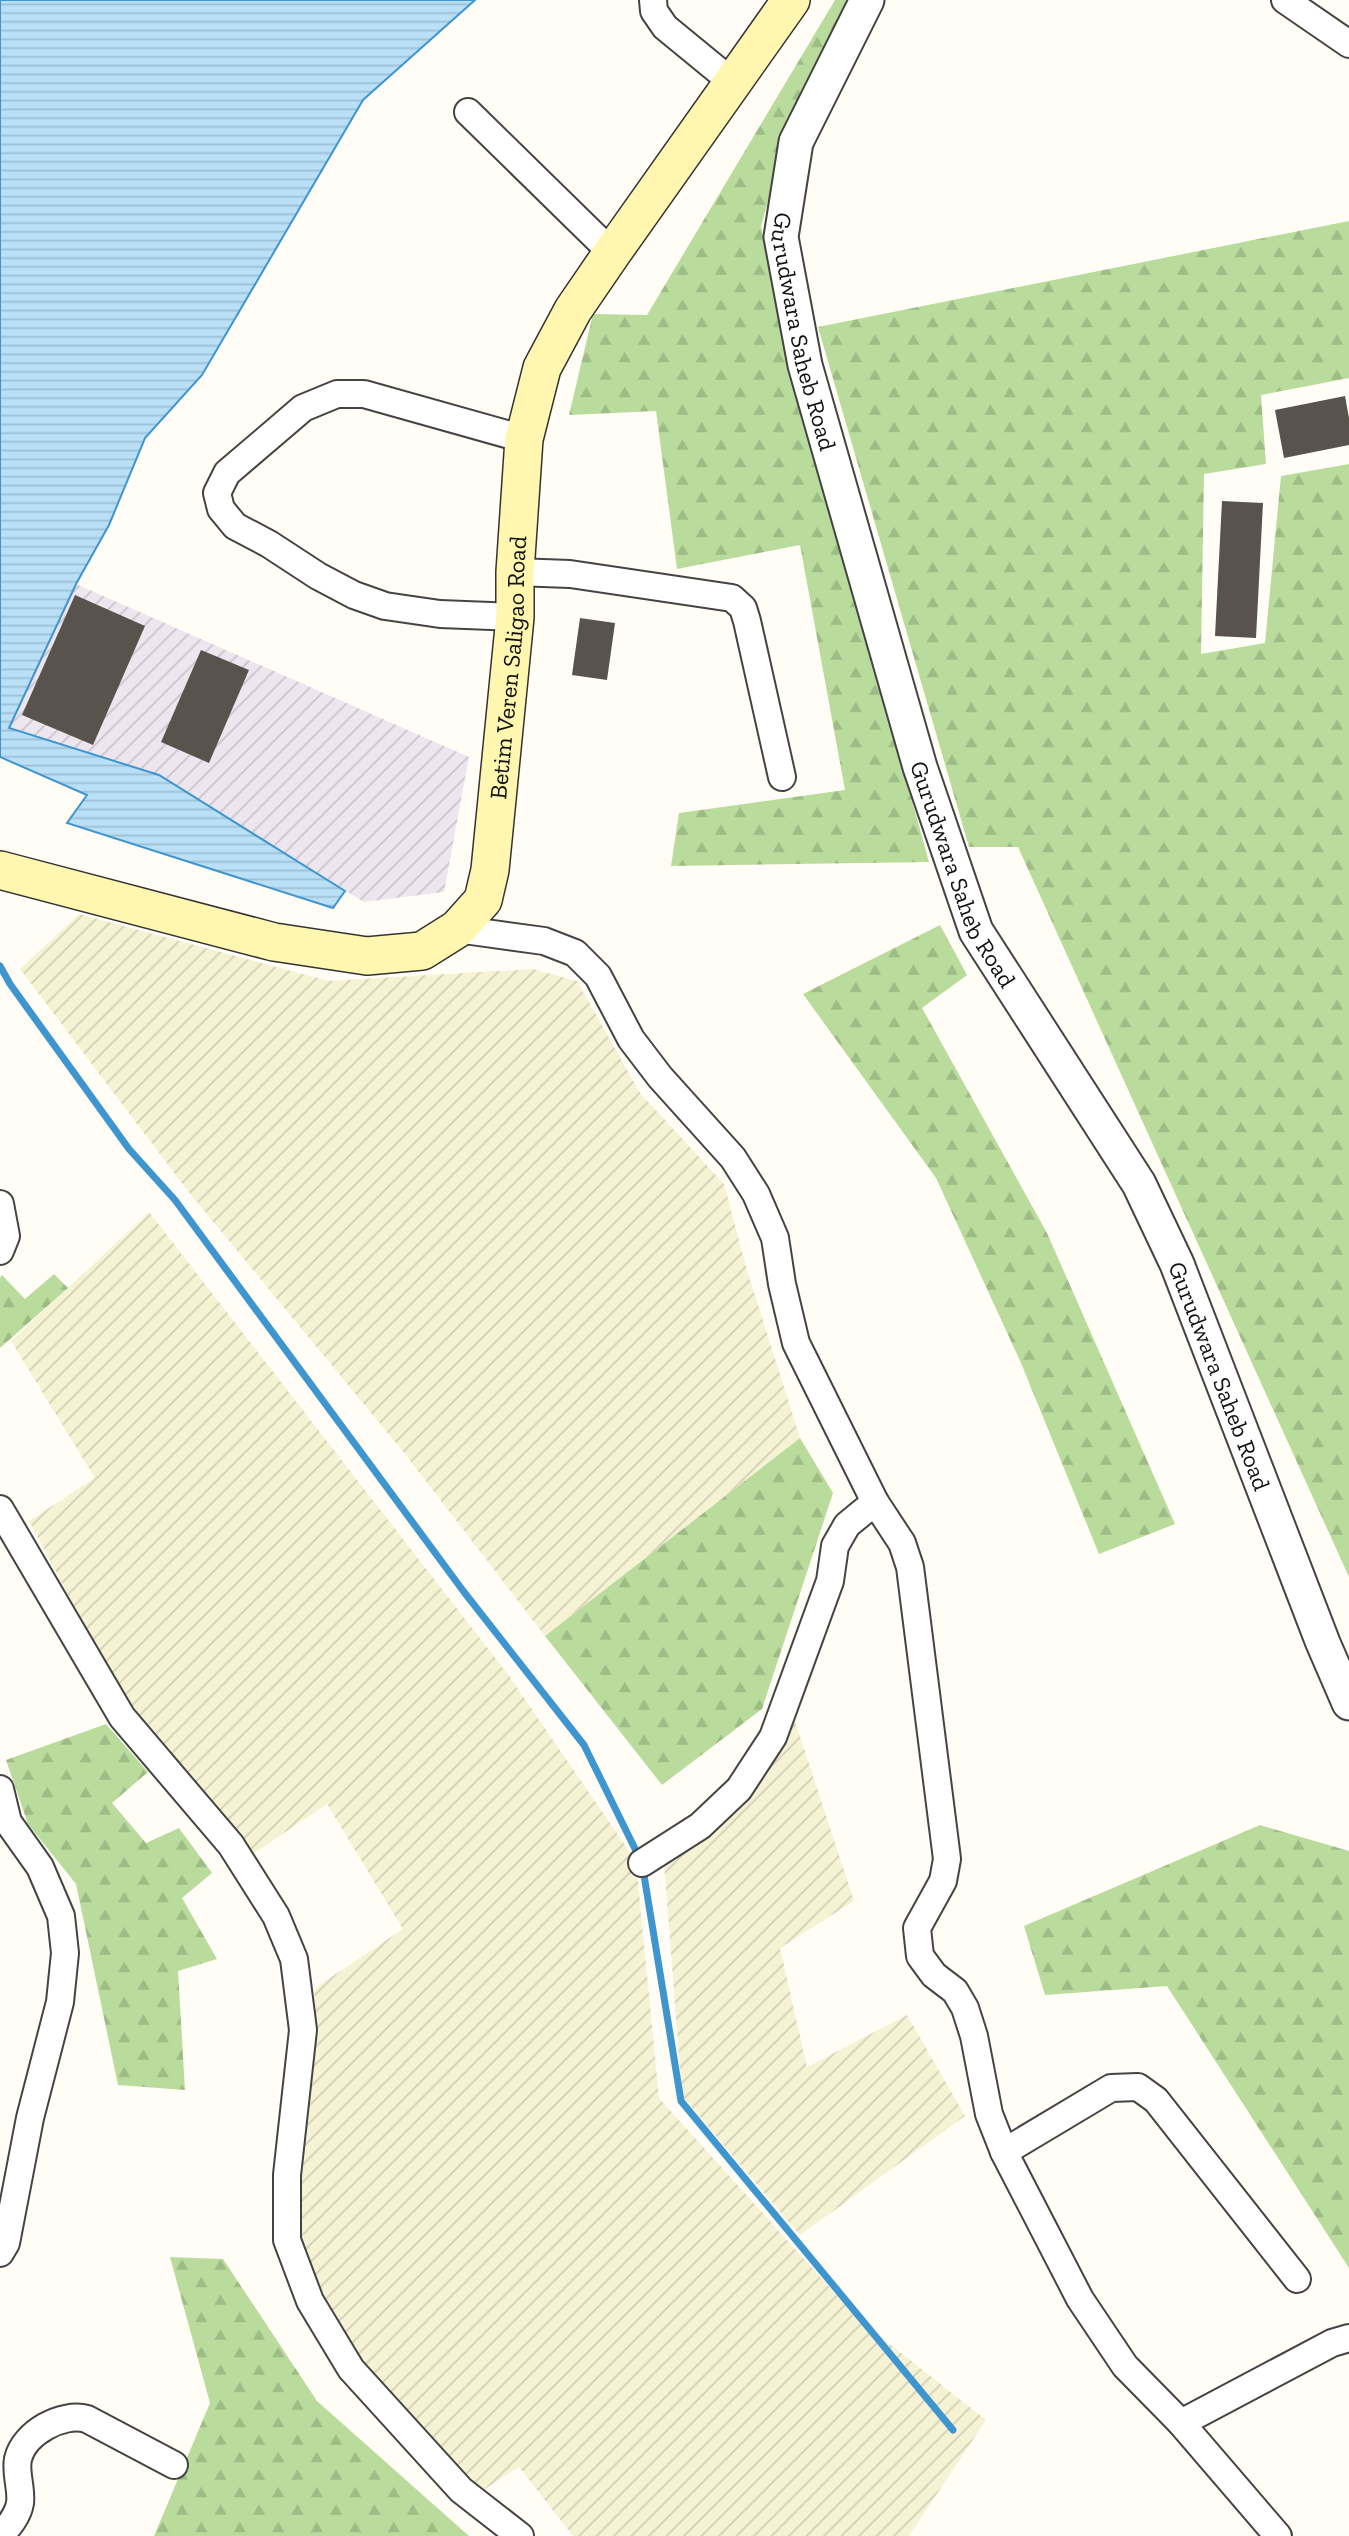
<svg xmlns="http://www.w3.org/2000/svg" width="1349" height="2536" font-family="'Zilla Slab',serif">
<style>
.industrial{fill:url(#industrial-furrows)}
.farmland{fill:url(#farmland-furrows)}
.forest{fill:url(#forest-firs)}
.water{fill:url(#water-rules);stroke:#3f96cf;stroke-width:2}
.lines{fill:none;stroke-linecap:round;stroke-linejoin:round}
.stream{stroke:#3f96cf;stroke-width:7}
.building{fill:#5a524d}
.minor-casing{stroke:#444;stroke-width:30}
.tertiary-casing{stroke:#444;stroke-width:37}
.secondary-casing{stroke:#333;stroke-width:40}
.minor{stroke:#fff;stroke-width:26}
.tertiary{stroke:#fff;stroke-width:33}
.secondary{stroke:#fff6b0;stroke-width:37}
.labels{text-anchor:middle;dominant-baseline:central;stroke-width:7;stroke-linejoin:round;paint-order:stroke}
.street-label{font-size:24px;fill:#111;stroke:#fff}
</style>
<defs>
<pattern id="industrial-furrows" width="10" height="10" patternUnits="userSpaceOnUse" patternTransform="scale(1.75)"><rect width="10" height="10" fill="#eee6ef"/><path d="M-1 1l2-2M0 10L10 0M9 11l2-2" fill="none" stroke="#cbc4cc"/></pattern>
<pattern id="farmland-furrows" width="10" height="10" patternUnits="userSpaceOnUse" patternTransform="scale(1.75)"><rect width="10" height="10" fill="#f6f3d4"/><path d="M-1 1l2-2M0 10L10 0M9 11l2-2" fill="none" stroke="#d2cfb5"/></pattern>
<pattern id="forest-firs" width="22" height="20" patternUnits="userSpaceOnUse" patternTransform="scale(1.75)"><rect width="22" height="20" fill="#b9dc9c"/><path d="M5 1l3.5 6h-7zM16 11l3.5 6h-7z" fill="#9ebc85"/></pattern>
<pattern id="water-rules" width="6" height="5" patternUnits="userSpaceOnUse" patternTransform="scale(1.75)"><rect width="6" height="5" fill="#b9e0f7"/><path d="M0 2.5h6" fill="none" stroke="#9ebfd3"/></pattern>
</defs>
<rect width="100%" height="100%" fill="#fffdf5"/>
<polygon class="industrial" points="76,584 469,757 444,892 364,902 159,775 8,729"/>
<g class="farmland">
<polygon points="79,914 329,981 533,969 577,981 640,1093 724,1184 747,1270 800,1438 545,1636 405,1454 187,1190 20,969"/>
<polygon points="149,1212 507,1673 636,1861 659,2098 858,2319 986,2420 909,2536 573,2536 519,2467 479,2493 361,2369 309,2281 293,2186 309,2109 315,1988 403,1929 327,1804 250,1856 127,1706 29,1521 95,1478 11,1341"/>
<polygon points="791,1709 854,1901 780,1948 807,2067 907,2015 965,2116 800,2235 682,2096 664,1862"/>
</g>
<g class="forest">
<polygon points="835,0 854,0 794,110 761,226 781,328 929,862 671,866 679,813 845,790 800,545 677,569 656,411 569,415 593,314 647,315"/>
<polygon points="1349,221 1349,378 1261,395 1266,464 1204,474 1201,654 1265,643 1281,476 1349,464 1349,1577 1018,847 969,847 818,327"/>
<polygon points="940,925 967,975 922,1008 1047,1233 1175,1524 1099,1554 1021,1363 936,1178 803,994"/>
<polygon points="54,1274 68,1288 0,1348 0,1278 2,1275 25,1299"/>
<polygon points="800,1438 833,1493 762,1709 662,1785 545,1636"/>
<polygon points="106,1724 148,1772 112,1803 146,1843 179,1828 212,1873 182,1898 217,1959 178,1971 185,2090 118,2085 76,1884 28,1824 6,1760"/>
<polygon points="1260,1825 1349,1851 1349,2268 1167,1986 1045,1995 1024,1926"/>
<polygon points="170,2257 223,2259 317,2401 469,2536 154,2536 210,2403"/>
</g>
<polygon class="water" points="0,0 475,0 363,100 202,375 145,438 109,525 76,584 9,728 159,775 345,891 333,908 67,823 87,795 0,757"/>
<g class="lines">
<polyline class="stream" points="0,966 10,984 129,1149 175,1200 464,1592 584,1745 642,1863 681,2101 953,2430"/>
</g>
<g class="building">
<polygon points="1345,396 1349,418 1349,445 1284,458 1275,410"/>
<polygon points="1222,501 1263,503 1256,638 1215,636"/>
<polygon points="75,595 145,626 93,745 22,715"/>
<polygon points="580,618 615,623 607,680 572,675"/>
<polygon points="201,650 249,670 209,763 161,742"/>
</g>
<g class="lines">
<defs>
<g id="minor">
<polyline points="653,0 654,11 665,27 732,82"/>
<polyline points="1285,0 1349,44"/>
<polyline points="468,112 612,253"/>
<polyline points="515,572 570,574 732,598 743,608 747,621 782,777"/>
<polyline points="515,617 440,614 385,606 354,595 318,576 269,544 235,526 221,509 217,493 227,473 303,408 337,394 364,394 524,439"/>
<polyline points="457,929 544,941 575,953 598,976 631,1039 660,1077 733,1158 756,1194 775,1238 782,1284 796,1343 875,1502 902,1543 910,1567 947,1859 943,1881 917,1928 920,1956 934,1975 955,1991 965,2008 974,2036 989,2114 1004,2152 1080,2299 1125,2366 1181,2423 1278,2536"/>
<polyline points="0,1204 6,1236 0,1251"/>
<polyline points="0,1509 122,1717 231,1845 276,1916 294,1959 303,2030 287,2175 287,2240 310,2301 351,2369 461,2490 520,2536"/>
<polyline points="0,1789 8,1822 40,1867 61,1916 65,1953 60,2002 30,2118 6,2243 0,2253"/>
<polyline points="642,1863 700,1826 739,1789 773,1737 830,1581 835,1546 847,1525 875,1502"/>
<polyline points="1004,2152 1111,2088 1138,2087 1156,2100 1297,2279"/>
<polyline points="1181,2423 1332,2343 1349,2338"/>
<path d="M0,2536C8,2527 18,2516 20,2503C22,2489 15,2473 18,2459C24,2433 62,2412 87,2419L174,2465"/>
</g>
<g id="tertiary">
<path id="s1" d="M867,0L796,142L781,237L805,365L920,767L976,931L1139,1184L1177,1264L1323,1643L1349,1703"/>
</g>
<g id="secondary">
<path id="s2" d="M0,870L274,942L367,956L422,951L457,929L483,900L490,870L515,617V572L524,439L542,368L573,310L612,253L791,0"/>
</g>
</defs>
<use href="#minor" class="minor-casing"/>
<use href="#tertiary" class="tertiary-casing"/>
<use href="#secondary" class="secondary-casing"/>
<use href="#minor" class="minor"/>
<use href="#tertiary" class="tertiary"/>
<use href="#secondary" class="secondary"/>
</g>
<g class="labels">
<g class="street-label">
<text stroke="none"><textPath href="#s1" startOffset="352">Gurudwara Saheb Road</textPath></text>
<text stroke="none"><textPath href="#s2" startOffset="747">Betim Veren Saligao Road</textPath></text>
<text stroke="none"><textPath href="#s1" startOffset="919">Gurudwara Saheb Road</textPath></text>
<text stroke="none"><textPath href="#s1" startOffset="1486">Gurudwara Saheb Road</textPath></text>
</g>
</g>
</svg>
